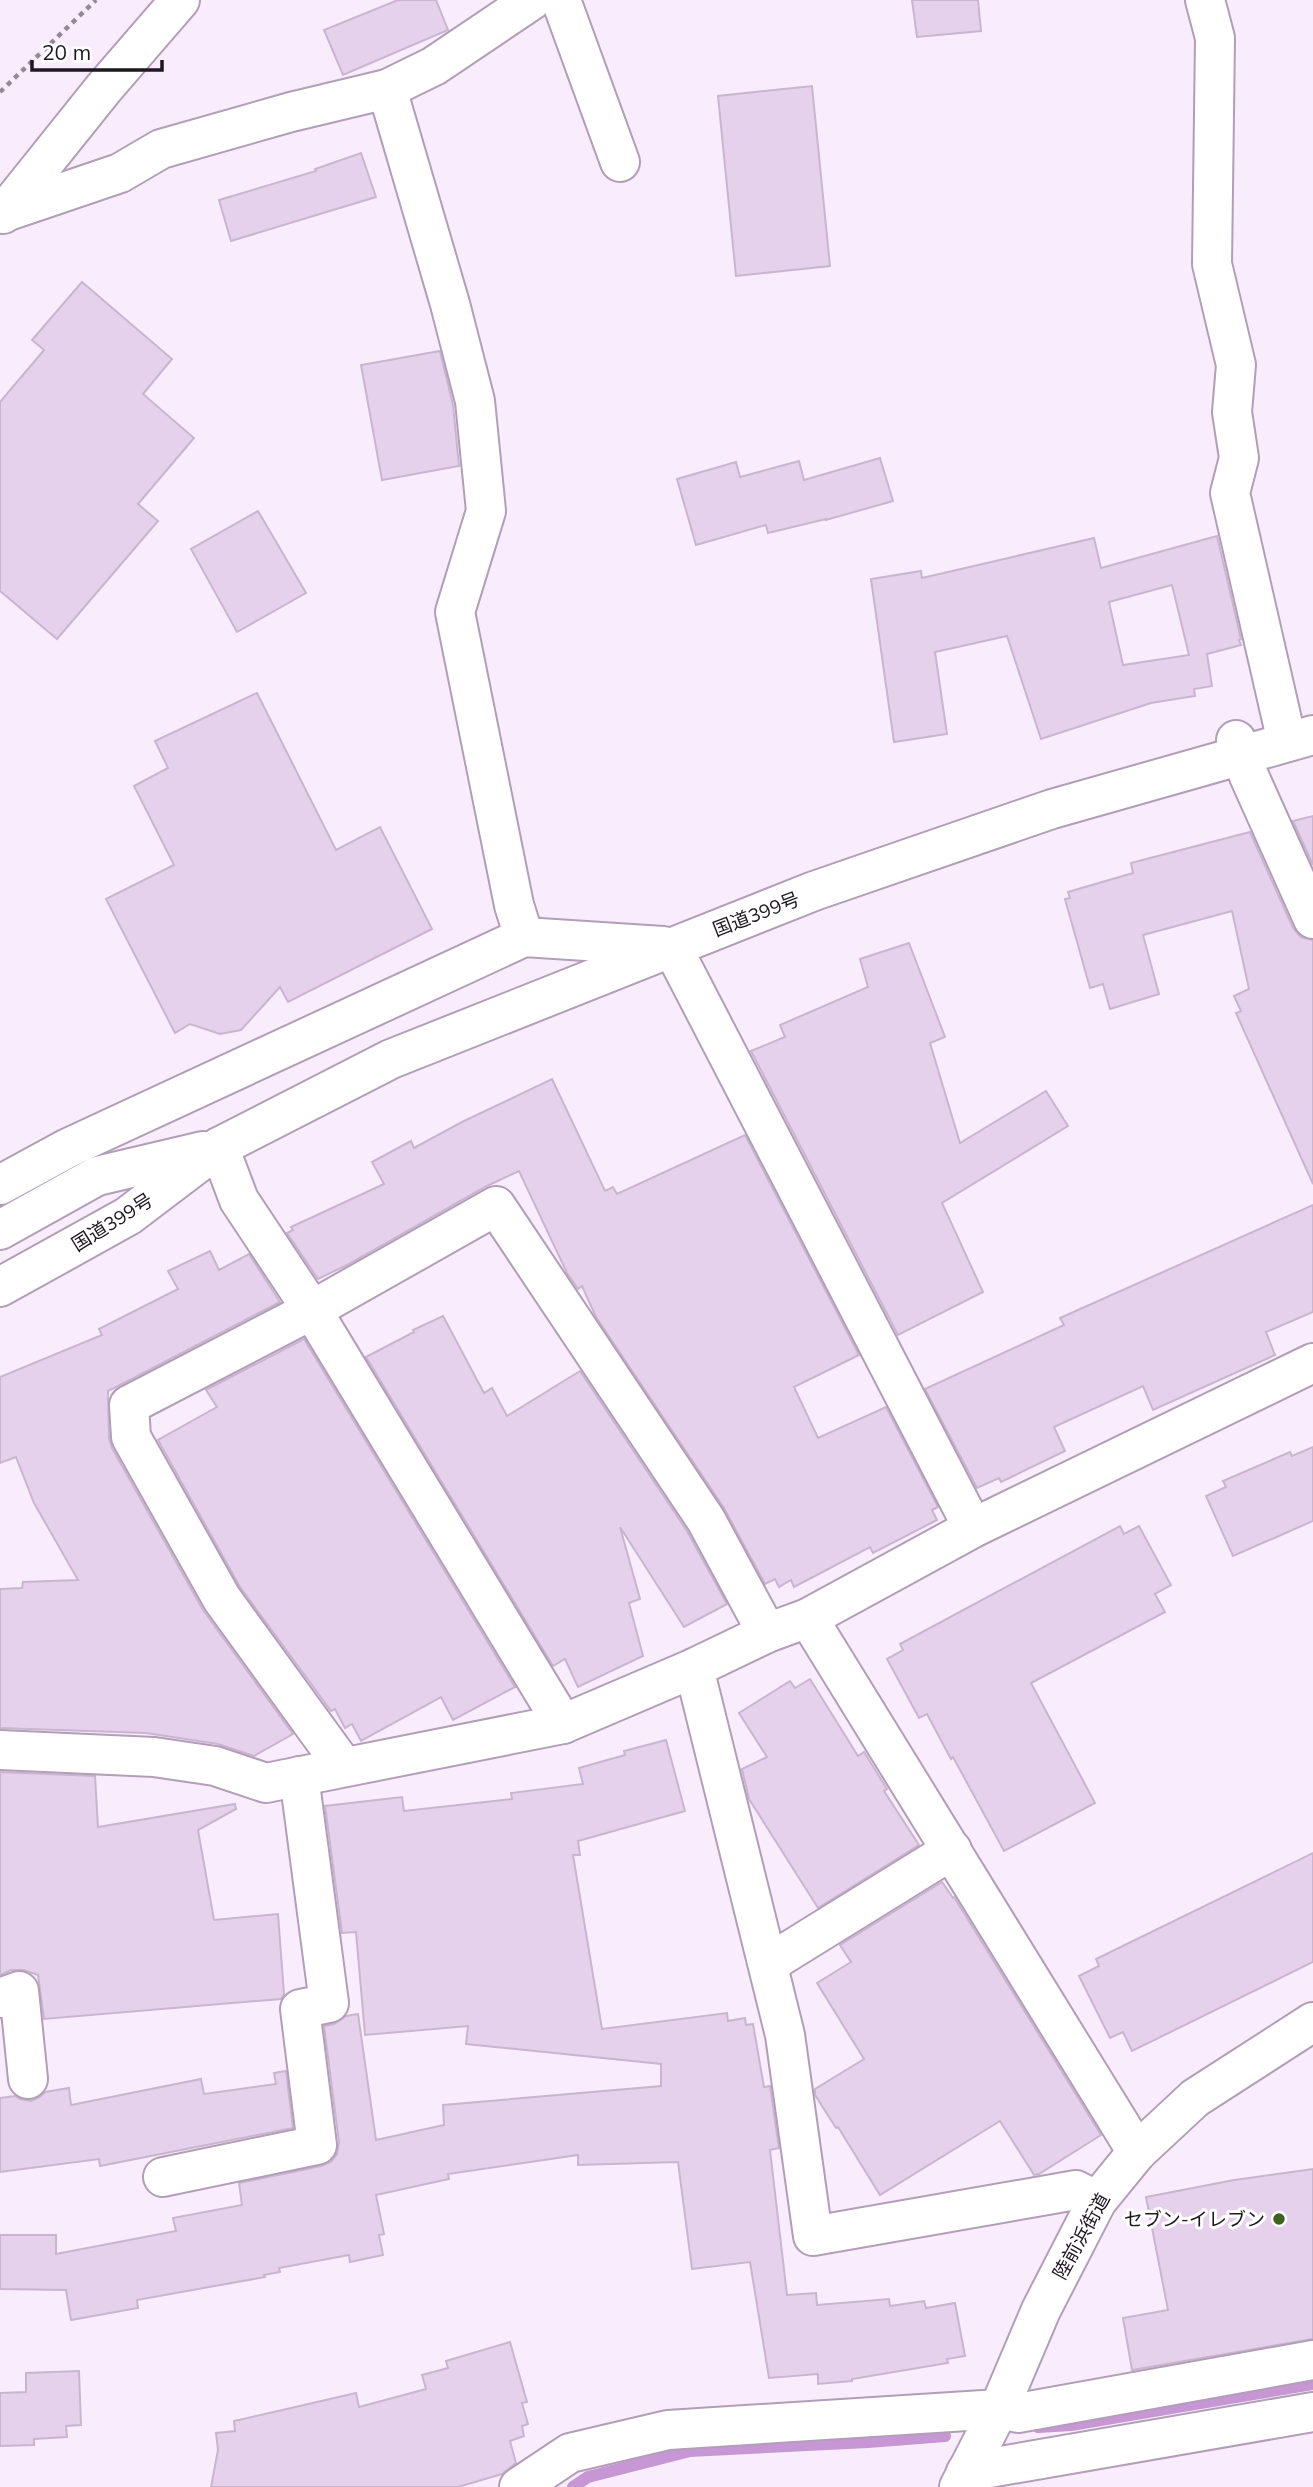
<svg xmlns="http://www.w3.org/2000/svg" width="1313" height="2487" font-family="Mulish,'Noto Sans JP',sans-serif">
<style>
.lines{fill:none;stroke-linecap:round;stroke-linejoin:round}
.stream{stroke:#c697d4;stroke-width:12}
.building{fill:#e5d1eb;stroke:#c9b5cf;stroke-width:2;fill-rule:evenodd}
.minor-casing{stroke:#b29eb7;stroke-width:42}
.highway-casing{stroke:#b29eb7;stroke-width:42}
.path{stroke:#938996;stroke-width:4.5;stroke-dasharray:5 5;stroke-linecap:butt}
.minor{stroke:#fff;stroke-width:38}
.highway{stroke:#fff;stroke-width:38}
.poi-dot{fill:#3d631e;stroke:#fff;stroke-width:2.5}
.labels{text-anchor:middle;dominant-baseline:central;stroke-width:6;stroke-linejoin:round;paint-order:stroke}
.street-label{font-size:19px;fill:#1e1720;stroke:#fff}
.poi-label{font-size:19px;fill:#1e1720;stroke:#fff;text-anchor:end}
</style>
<rect width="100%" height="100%" fill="#f9edfd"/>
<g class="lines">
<g class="stream">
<polyline points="1038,2427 1071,2425 1313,2384"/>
<polyline points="573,2487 588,2477 690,2451 868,2442 945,2436"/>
</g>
</g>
<g class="building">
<polygon points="398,0 436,0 448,30 343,75 324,30"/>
<polygon points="912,0 978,0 981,31 917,37"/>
<polygon points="812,86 830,266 736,276 718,96"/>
<polygon points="361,153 376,197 231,241 219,200 316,171 315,169"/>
<polygon points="82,282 172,359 143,394 194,438 138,504 158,521 57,639 0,591 0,402 44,350 32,340"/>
<polygon points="440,351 453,405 459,466 382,480 361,365"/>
<polygon points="880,458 893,501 826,520 826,519 768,533 766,525 696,545 677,479 736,462 740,477 799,461 804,480"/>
<polygon points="258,511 306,593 237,632 191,549"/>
<path d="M1217,536L1241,639L1239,640L1241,645L1207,654L1212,686L1194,689L1195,696L1151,703L1041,739L1007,636L935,652L947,734L894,742L871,579L921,571L922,578L1094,538L1101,568ZM1172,585L1189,655L1123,665L1109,602Z"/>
<polygon points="257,693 336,850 380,827 432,929 288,1002 280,987 241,1030 220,1034 190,1024 175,1033 106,899 174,865 134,786 168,768 155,741"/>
<polygon points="1313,816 1313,865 1293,821"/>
<polygon points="1250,832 1293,928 1301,937 1313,940 1313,1184 1236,1013 1241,1011 1234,996 1249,989 1232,911 1143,935 1159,994 1110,1009 1103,984 1090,988 1065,899 1070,898 1068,892 1133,873 1131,863"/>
<polygon points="909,943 945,1037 930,1043 960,1143 1046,1091 1068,1126 942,1203 983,1292 898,1335 751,1051 785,1037 780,1025 868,987 860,959"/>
<polygon points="552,1079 605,1191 613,1187 617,1194 745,1135 859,1355 794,1387 818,1438 886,1407 938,1507 932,1510 937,1520 873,1553 870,1547 794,1587 791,1580 779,1587 775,1579 765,1584 724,1508 596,1317 582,1286 578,1289 567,1273 519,1171 485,1187 347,1265 318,1279 287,1233 293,1230 291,1227 384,1184 372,1162 411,1141 414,1148 462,1122"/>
<polygon points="1313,1205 1313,1312 1266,1332 1275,1355 1153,1410 1143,1386 1054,1427 1065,1451 1001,1482 999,1478 977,1488 925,1389 1064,1325 1060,1318"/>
<polygon points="210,1251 219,1270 249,1254 280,1302 108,1391 109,1438 112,1448 203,1610 293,1734 254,1756 218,1744 146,1733 0,1728 0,1589 22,1588 23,1582 78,1580 34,1503 16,1457 0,1463 0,1377 102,1335 99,1329 178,1289 168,1271"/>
<polygon points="443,1316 484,1393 492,1388 507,1416 580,1371 687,1531 727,1604 684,1627 620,1527 640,1599 629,1603 643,1656 578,1687 565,1659 553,1666 366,1357 414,1332 413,1330"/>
<polygon points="304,1339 515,1687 453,1720 441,1697 361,1741 352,1724 345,1728 335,1709 331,1711 240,1587 158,1440 217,1407 206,1390"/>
<polygon points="1313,1447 1313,1521 1233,1556 1206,1496 1226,1487 1223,1481 1290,1452 1292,1456"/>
<polygon points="1120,1526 1124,1534 1139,1526 1171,1585 1155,1594 1165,1612 1031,1683 1095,1803 1004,1851 953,1757 951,1759 927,1714 919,1718 887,1659 903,1650 900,1644"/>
<polygon points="810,1679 858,1756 864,1752 887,1789 884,1791 919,1845 818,1908 749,1799 742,1769 767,1757 739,1713 790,1681 795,1688"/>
<polygon points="666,1740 685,1811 578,1841 580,1855 573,1855 602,2029 727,2013 728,2021 745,2018 746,2025 753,2024 764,2087 770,2086 779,2148 770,2150 787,2295 816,2293 817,2305 889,2299 890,2306 924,2301 926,2308 955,2303 965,2356 947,2359 948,2363 852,2379 852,2381 818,2384 818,2374 769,2378 750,2262 692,2269 678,2162 578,2165 578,2155 448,2174 449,2179 376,2195 384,2234 379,2235 383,2255 350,2262 349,2255 279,2268 280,2272 264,2275 265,2277 137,2300 138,2308 71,2320 66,2290 0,2289 0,2235 56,2235 56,2254 176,2231 173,2218 242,2205 239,2183 321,2166 331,2162 337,2154 339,2142 324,2026 334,2024 346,2016 358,2014 376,2140 444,2125 443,2105 661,2086 661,2064 466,2044 468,2026 365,2035 356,1932 342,1933 325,1806 402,1797 404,1811 512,1799 511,1793 583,1784 579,1768 625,1755 624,1751"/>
<polygon points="0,1772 95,1776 98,1827 235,1804 236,1809 198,1830 214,1920 278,1914 284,1994 281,1999 44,2019 38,1975 24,1970 11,1970 0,1975"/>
<polygon points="1313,1853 1313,1962 1132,2051 1123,2032 1110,2038 1079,1976 1099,1966 1096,1959"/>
<polygon points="942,1882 953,1898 954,1897 1101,2135 1039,2174 1034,2175 1000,2121 880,2195 838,2127 836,2128 815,2095 815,2089 864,2059 817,1983 851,1962 840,1945"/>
<polygon points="286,2071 293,2128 100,2166 99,2159 0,2172 0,2098 15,2096 20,2099 31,2101 40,2097 45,2092 69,2088 71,2105 201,2079 204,2094 276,2084 274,2073"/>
<polygon points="1313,2169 1313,2339 1132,2370 1123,2318 1168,2310 1146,2197 1234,2180"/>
<polygon points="510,2342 527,2402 522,2403 528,2424 522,2426 524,2436 510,2441 516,2463 502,2474 458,2487 211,2487 218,2450 216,2433 235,2431 234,2421 356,2393 359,2407 426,2389 422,2375 448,2368 446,2361"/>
<polygon points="79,2371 81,2425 66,2426 67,2437 34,2439 34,2445 0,2446 0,2393 26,2392 26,2373"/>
</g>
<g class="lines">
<defs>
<g id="minor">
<polyline points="561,0 620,162"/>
<polyline points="1205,0 1215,38 1212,264 1236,365 1232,412 1239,458 1230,493 1287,742"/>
<polyline points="387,89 450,304 475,401 486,511 455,612 514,905 524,937"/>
<polyline points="5,212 120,173 161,149 291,112 387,89 434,66 532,0"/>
<polyline points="3,214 104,88 180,0"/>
<polyline points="1236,740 1249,776 1313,919"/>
<polyline points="672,947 973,1528"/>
<polyline points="219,1147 239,1200 312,1310 563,1724"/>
<polyline points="808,1618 1137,2152"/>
<polyline points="694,1668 785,2035 813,2236 1076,2190 1097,2201"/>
<polyline points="0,1750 154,1757 215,1766 266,1783 563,1724 694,1668 767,1633 808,1618 973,1528 1313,1363"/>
<polyline points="344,1767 222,1599 131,1437 129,1405 312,1310 496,1206 706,1520 767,1633"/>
<polyline points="768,1964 952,1850"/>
<polyline points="0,1998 19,1991 28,2079"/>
<polyline points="163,2177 317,2145 300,2009 329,2003 299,1776"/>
<polyline points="966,2472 1313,2412"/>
<polyline points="519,2487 570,2453 668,2430 999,2409 1018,2413 1313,2360"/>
<polyline points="959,2487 999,2409 1041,2310 1097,2201 1137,2152 1195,2098 1313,2022"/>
</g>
<g id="highway">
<polyline points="0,1185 68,1148 524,937 663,946"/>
<polyline points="0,1230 97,1176 203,1151"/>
<polyline points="0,1287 128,1216 219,1147 391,1059 814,891 1052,809 1313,735"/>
</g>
</defs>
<use href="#minor" class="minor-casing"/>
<use href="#highway" class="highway-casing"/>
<polyline class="path" points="0,92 96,0"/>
<use href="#minor" class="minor"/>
<use href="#highway" class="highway"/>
</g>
<circle class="poi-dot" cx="1279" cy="2219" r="7"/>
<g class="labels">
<g class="street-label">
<text transform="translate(756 914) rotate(-21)">国道399号</text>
<text transform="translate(112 1222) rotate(-32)">国道399号</text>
<text transform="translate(1081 2236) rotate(-61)">陸前浜街道</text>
</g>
<g class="poi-label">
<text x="1265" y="2219">セブン-イレブン</text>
</g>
</g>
<path d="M32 60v10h130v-10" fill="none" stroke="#1e1720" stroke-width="3.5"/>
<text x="42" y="60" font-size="21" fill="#1e1720" stroke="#ffffff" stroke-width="5" paint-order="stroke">20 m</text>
</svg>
